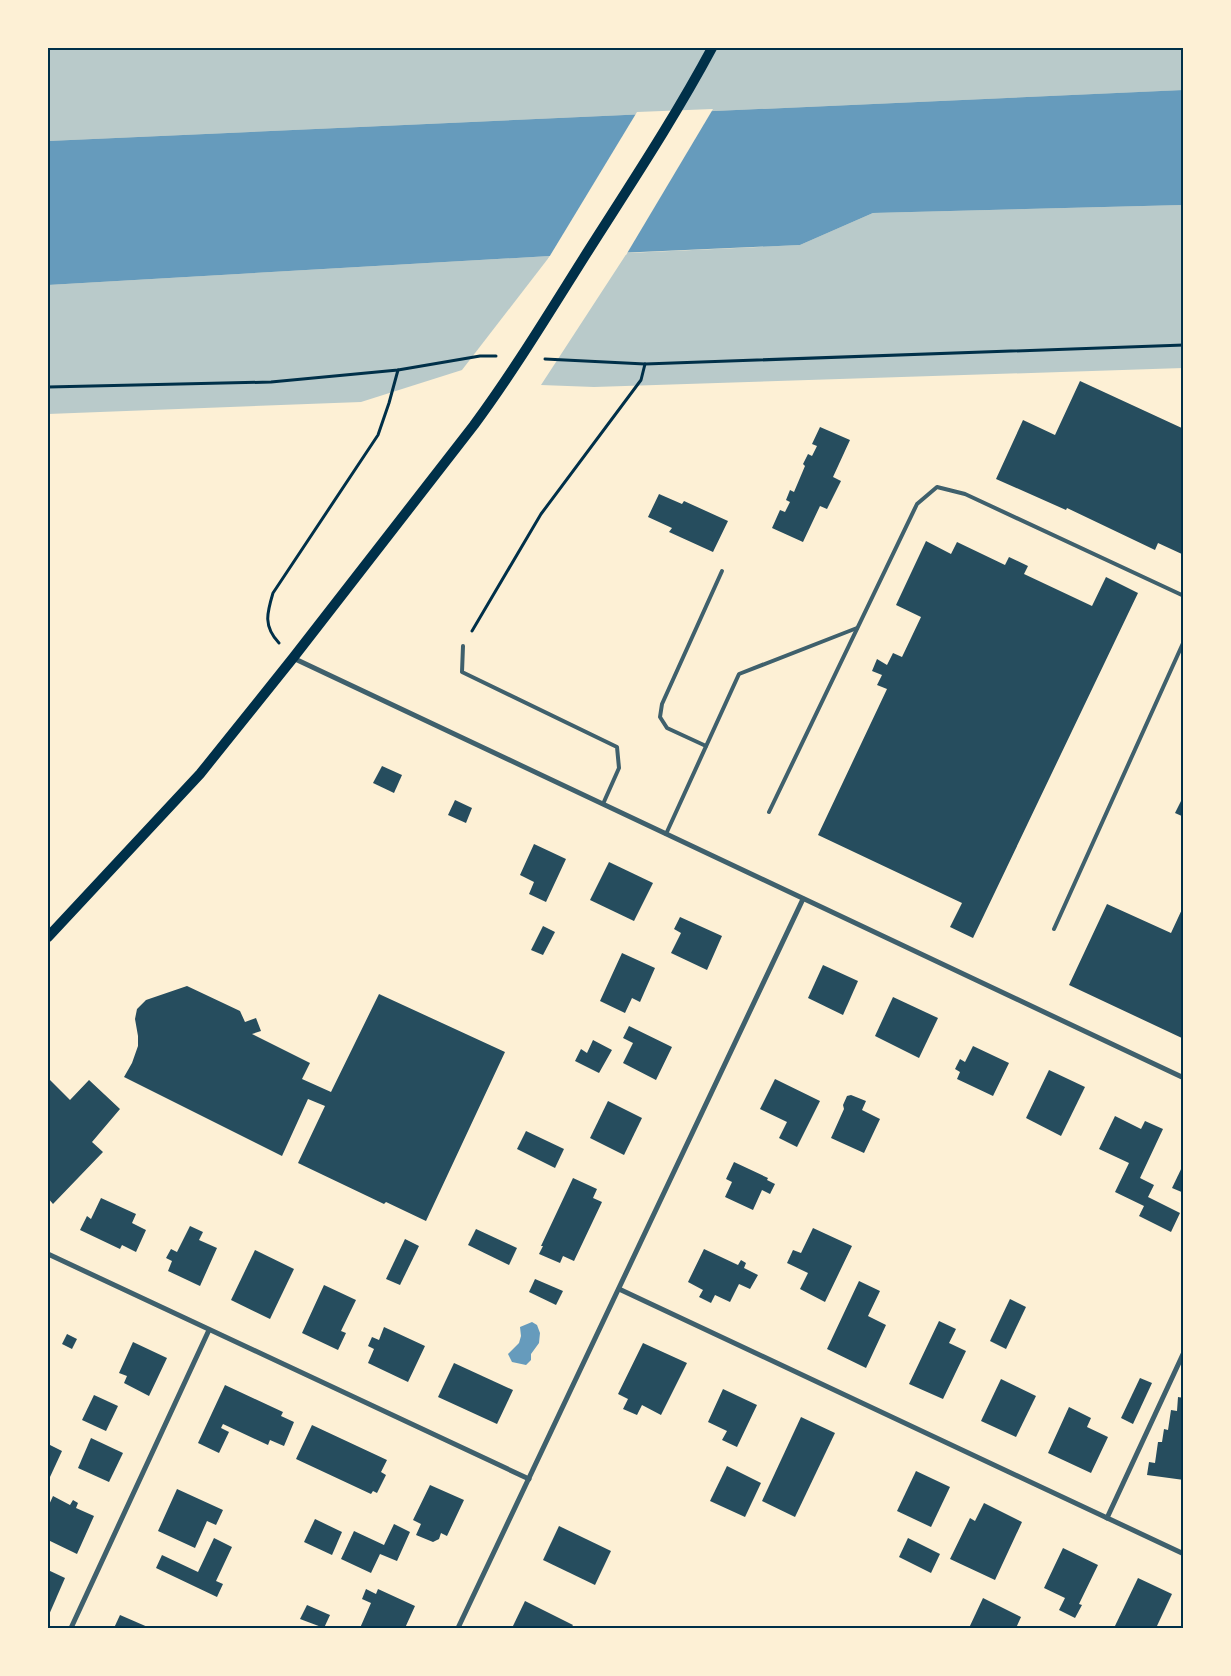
<svg xmlns="http://www.w3.org/2000/svg" width="1231" height="1676" font-family="'Space Grotesk',sans-serif">
<style>
.green{fill:#b9caca}
.water{fill:#669bbc}
.pier{fill:#fdf0d5}
.building{fill:#264d5e}
.lines{fill:none;stroke-linecap:round;stroke-linejoin:round}
.path{stroke:#003049;stroke-width:3}
.service{stroke:#3f606c;stroke-width:4}
.minor{stroke:#3f606c;stroke-width:5}
.secondary{stroke:#003049;stroke-width:10}
.neatline{fill:none;stroke:#003049;stroke-width:2}
</style>
<rect width="100%" height="100%" fill="#fdf0d5"/>
<g class="green">
<polygon points="48,48 1183,48 1184,90 48,141"/>
<polygon points="1183,205 1183,368 594,387 541,385 627,253 800,245 873,213"/>
<polygon points="550,256 462,370 361,402 48,414 48,285"/>
</g>
<g class="water">
<polygon points="1183,90 1183,205 873,213 800,245 550,256 48,285 48,141"/>
<polygon points="532,1322 537,1325 540,1333 539,1343 531,1354 531,1360 526,1365 512,1362 508,1354 519,1343 521,1336 520,1327"/>
</g>
<polygon class="pier" points="713,109 626,255 548,259 637,112"/>
<g class="building">
<polygon points="1080,381 1184,429 1184,555 1158,543 1155,550 1067,508 1066,510 996,479 1023,420 1055,435"/>
<polygon points="820,427 850,440 833,477 841,481 827,509 820,506 803,542 772,528 780,510 785,512 790,502 786,500 790,490 794,492 805,466 803,464 808,454 812,456 817,446 812,444"/>
<polygon points="659,494 682,504 684,501 728,521 713,552 669,532 672,528 648,517"/>
<polygon points="926,541 951,554 957,542 1005,565 1009,557 1028,566 1024,574 1092,606 1106,577 1138,593 973,938 950,927 962,903 818,835 887,689 877,685 882,675 872,671 877,659 887,665 893,653 902,657 921,617 896,605"/>
<polygon points="382,766 402,775 394,793 373,783"/>
<polygon points="1184,795 1184,817 1175,813"/>
<polygon points="455,800 472,808 466,823 448,815"/>
<polygon points="534,844 566,859 546,902 529,894 534,882 520,875"/>
<polygon points="609,862 653,883 634,921 590,900"/>
<polygon points="1107,904 1171,933 1184,905 1184,1039 1069,985"/>
<polygon points="680,917 722,936 707,970 671,953 681,933 674,929"/>
<polygon points="543,926 555,932 543,955 531,950"/>
<polygon points="622,953 655,968 640,1002 632,998 625,1013 600,1001"/>
<polygon points="823,965 858,981 843,1015 808,998"/>
<polygon points="187,986 240,1011 245,1022 256,1018 261,1031 252,1034 310,1063 302,1079 331,1092 379,994 505,1052 426,1221 386,1202 384,1204 298,1163 325,1106 308,1099 282,1156 124,1077 132,1063 138,1046 138,1036 135,1019 137,1009 146,1000"/>
<polygon points="893,997 938,1018 919,1058 875,1036"/>
<polygon points="629,1026 672,1047 656,1080 623,1063 633,1043 623,1038"/>
<polygon points="593,1040 612,1050 599,1073 575,1061 581,1049 587,1053"/>
<polygon points="973,1046 1009,1063 993,1096 957,1079 960,1072 955,1069 960,1059 965,1062"/>
<polygon points="1049,1070 1085,1087 1061,1136 1026,1118"/>
<polygon points="48,1078 70,1100 89,1080 120,1109 92,1142 103,1152 53,1204 48,1198"/>
<polygon points="775,1079 820,1101 797,1147 779,1138 787,1122 760,1109"/>
<polygon points="851,1095 866,1101 862,1110 880,1119 864,1153 831,1138 844,1109 843,1105 847,1096"/>
<polygon points="608,1101 642,1118 624,1155 590,1138"/>
<polygon points="1115,1116 1141,1129 1145,1121 1163,1129 1140,1178 1154,1185 1148,1197 1180,1213 1171,1232 1139,1216 1144,1206 1115,1192 1129,1163 1099,1149"/>
<polygon points="526,1131 564,1149 555,1168 517,1149"/>
<polygon points="734,1162 768,1178 767,1180 775,1184 770,1194 762,1190 753,1210 725,1197 732,1182 726,1179"/>
<polygon points="1184,1163 1184,1193 1172,1188"/>
<polygon points="573,1178 597,1189 593,1198 602,1202 574,1261 563,1256 560,1263 539,1254 543,1246 541,1246"/>
<polygon points="101,1198 136,1214 132,1223 146,1230 136,1252 122,1245 120,1249 80,1230 87,1216 91,1219"/>
<polygon points="190,1226 203,1232 199,1240 217,1248 200,1286 168,1271 172,1261 166,1258 171,1249 177,1252"/>
<polygon points="813,1228 852,1246 825,1302 800,1289 808,1273 787,1263 793,1250 801,1253"/>
<polygon points="476,1229 517,1248 509,1265 468,1245"/>
<polygon points="405,1239 419,1246 400,1285 386,1279"/>
<polygon points="704,1249 738,1265 741,1260 746,1263 744,1268 758,1275 750,1289 739,1284 730,1302 715,1295 711,1303 699,1297 703,1290 688,1282"/>
<polygon points="255,1250 294,1269 270,1319 231,1300"/>
<polygon points="535,1279 563,1291 556,1305 529,1292"/>
<polygon points="859,1281 880,1291 868,1316 886,1325 866,1368 827,1349"/>
<polygon points="324,1285 356,1300 341,1331 346,1333 338,1350 302,1333"/>
<polygon points="1010,1299 1026,1307 1006,1349 990,1341"/>
<polygon points="939,1321 956,1329 949,1343 966,1351 943,1399 909,1384"/>
<polygon points="384,1327 425,1346 408,1382 368,1363 374,1349 368,1346 372,1337 379,1340"/>
<polygon points="67,1334 77,1339 72,1349 62,1344"/>
<polygon points="133,1342 167,1358 149,1396 124,1383 127,1376 119,1373"/>
<polygon points="643,1343 687,1363 661,1415 642,1405 637,1415 623,1409 628,1399 618,1394"/>
<polygon points="454,1363 513,1390 497,1424 438,1397"/>
<polygon points="1140,1378 1152,1383 1133,1424 1121,1418"/>
<polygon points="1001,1379 1036,1396 1016,1437 981,1421"/>
<polygon points="225,1385 283,1412 281,1416 294,1422 284,1446 270,1440 268,1445 223,1424 221,1428 229,1432 219,1453 198,1443"/>
<polygon points="723,1389 757,1405 737,1447 722,1440 727,1431 708,1422"/>
<polygon points="94,1395 118,1406 106,1431 82,1420"/>
<polygon points="1178,1397 1184,1398 1184,1480 1147,1475 1149,1462 1155,1463 1158,1442 1162,1442 1164,1429 1168,1430 1171,1410 1177,1411"/>
<polygon points="1069,1407 1091,1418 1087,1427 1108,1437 1091,1473 1048,1453"/>
<polygon points="801,1417 835,1433 795,1517 762,1501"/>
<polygon points="312,1425 387,1460 381,1472 386,1475 377,1493 373,1491 371,1494 296,1459"/>
<polygon points="91,1438 123,1453 109,1482 78,1468"/>
<polygon points="48,1444 62,1451 50,1477 48,1476"/>
<polygon points="727,1466 761,1483 745,1517 710,1501"/>
<polygon points="916,1471 950,1487 931,1527 897,1511"/>
<polygon points="430,1485 464,1500 447,1536 441,1533 439,1539 433,1542 416,1535 421,1524 413,1520"/>
<polygon points="177,1489 223,1510 216,1525 207,1521 195,1548 158,1531"/>
<polygon points="53,1496 70,1505 73,1500 78,1503 76,1508 94,1516 77,1554 48,1540 48,1507"/>
<polygon points="984,1503 1022,1522 995,1580 950,1559 970,1518 975,1521"/>
<polygon points="315,1519 342,1532 332,1555 304,1542"/>
<polygon points="394,1524 410,1532 397,1561 380,1554 371,1573 341,1559 354,1531 384,1545"/>
<polygon points="559,1526 611,1551 595,1585 543,1560"/>
<polygon points="214,1538 232,1547 216,1581 223,1584 217,1597 156,1568 162,1555 198,1572"/>
<polygon points="908,1538 940,1554 931,1573 899,1557"/>
<polygon points="1063,1548 1098,1565 1079,1604 1082,1605 1075,1618 1059,1610 1065,1598 1044,1588"/>
<polygon points="48,1570 65,1578 48,1617"/>
<polygon points="1138,1578 1172,1594 1156,1628 1114,1628"/>
<polygon points="366,1589 376,1594 378,1589 415,1606 405,1628 360,1628 371,1603 362,1599"/>
<polygon points="983,1598 1021,1617 1016,1628 969,1628"/>
<polygon points="525,1601 573,1625 571,1628 512,1628"/>
<polygon points="307,1605 330,1615 324,1628 300,1619"/>
<polygon points="120,1615 150,1628 114,1628"/>
</g>
<g class="lines">
<g class="path">
<polyline points="545,359 645,364 1184,345"/>
<polyline points="48,387 271,382 398,370 480,356 496,356"/>
<polyline points="472,631 541,514 641,380 645,364"/>
<path d="M279,643C263,626 267,613 273,593L378,435L389,403L398,370"/>
</g>
<g class="service">
<polyline points="463,646 462,672 617,747 619,768 603,804"/>
<polyline points="706,746 667,728 660,717 662,704 722,571"/>
<polyline points="769,812 917,504 937,487 965,494 1184,596"/>
<polyline points="666,834 739,674 857,628"/>
<polyline points="1054,929 1184,641"/>
</g>
<g class="minor">
<polyline points="293,658 1184,1078"/>
<polyline points="48,1254 529,1479"/>
<polyline points="619,1289 1184,1554"/>
<polyline points="1107,1518 1184,1352"/>
<polyline points="71,1628 209,1330"/>
<polyline points="458,1628 803,899"/>
</g>
<path class="secondary" d="M48,937L200,774L293,658L474,425C516,368 552,308 590,248C632,182 675,117 712,48"/>
</g>
<rect width="1231" height="1676" fill="none" stroke="#fdf0d5" stroke-width="98"/>
<rect x="49" y="49" width="1133" height="1578" class="neatline"/>
</svg>
